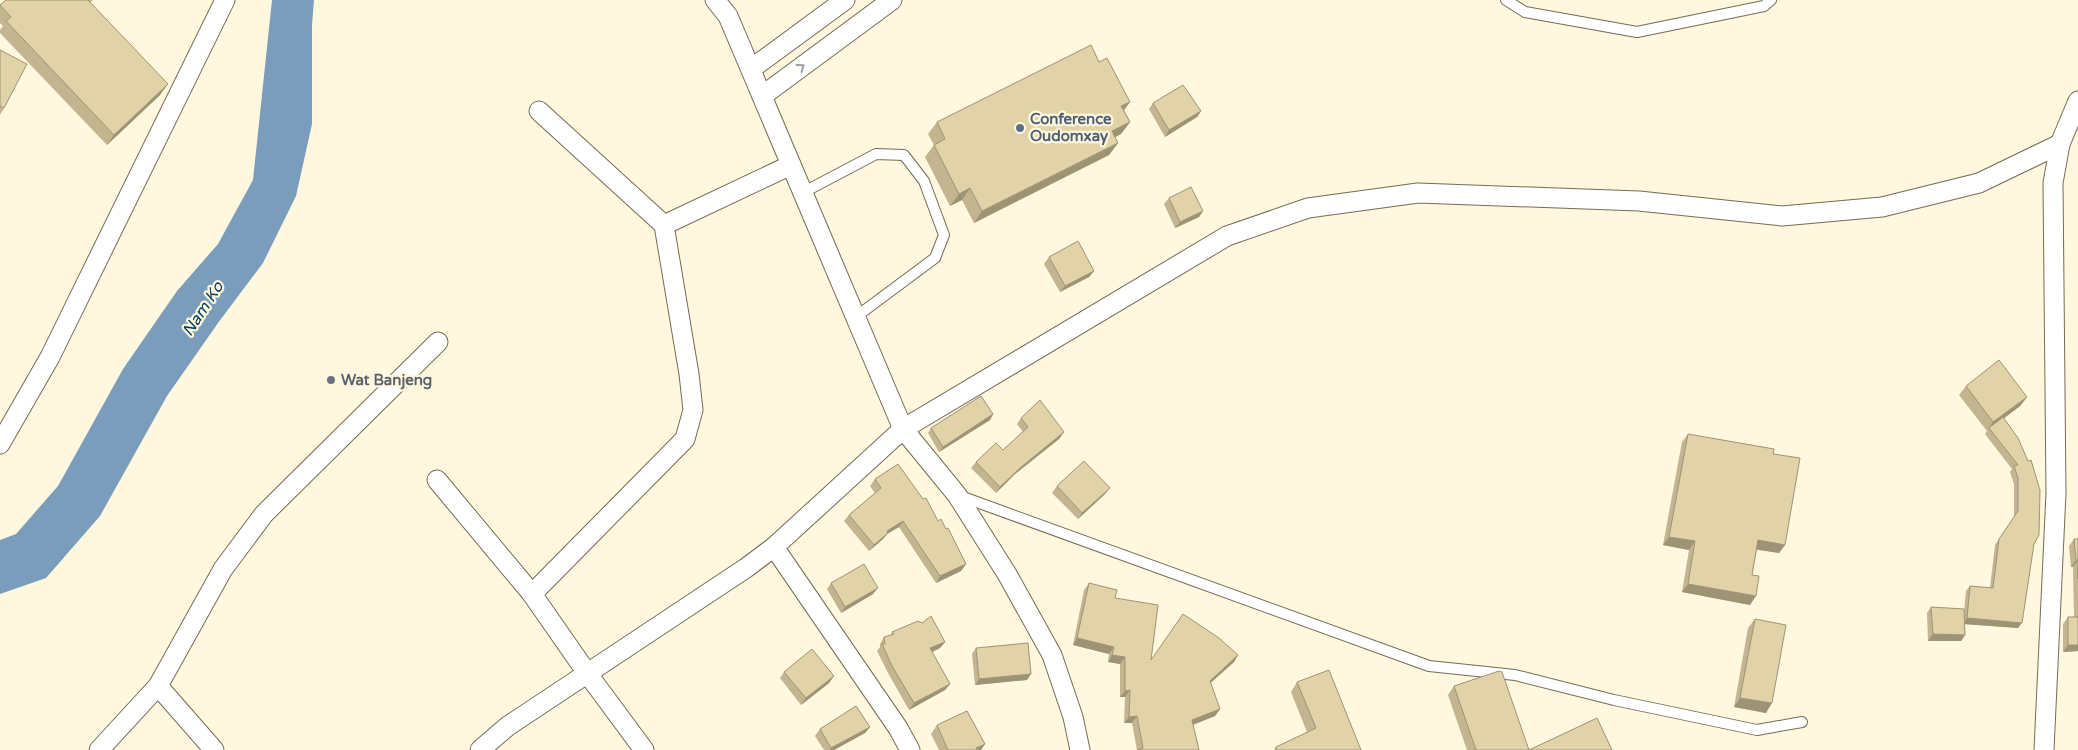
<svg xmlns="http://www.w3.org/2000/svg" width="2078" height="750" font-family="'Varela Round',sans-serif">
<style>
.water{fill:#7a9dbc}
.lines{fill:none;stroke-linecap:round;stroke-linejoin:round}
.service-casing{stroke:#736c56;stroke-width:12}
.minor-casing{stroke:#736c56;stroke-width:21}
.service{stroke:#fff;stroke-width:10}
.minor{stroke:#fff;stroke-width:19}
.wall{fill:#c2b590}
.shaded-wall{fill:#9e9475}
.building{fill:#e1d3a7;stroke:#9e9475}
.oneway{stroke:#9e9d99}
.service-dot{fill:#5c6f8a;stroke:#fff7de;stroke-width:2}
.worship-dot{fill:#6b7280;stroke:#fff7de;stroke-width:2}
.labels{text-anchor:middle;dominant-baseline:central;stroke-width:4.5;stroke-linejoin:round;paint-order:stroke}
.service-label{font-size:15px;font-weight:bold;fill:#4e5e75;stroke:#fff7de;text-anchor:start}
.worship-label{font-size:15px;font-weight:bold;fill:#5b616d;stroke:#fff7de;text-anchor:start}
.water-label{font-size:16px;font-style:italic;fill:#003e66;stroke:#fff7de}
</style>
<rect width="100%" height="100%" fill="#fff7de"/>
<polygon class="water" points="272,0 314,0 312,25 312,124 296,196 263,263 218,323 167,396 100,516 46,578 0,594 0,540 16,534 58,486 123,369 177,291 218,244 253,180"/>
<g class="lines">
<defs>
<g id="service">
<polyline points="1506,0 1525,12 1637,32 1764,6 1771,0"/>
<polyline points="804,192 876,154 904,155 924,181 944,235 935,258 857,316"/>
<polyline points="960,496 1429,666 1515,675 1614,700 1757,730 1802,722"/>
</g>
<g id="minor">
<polyline points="751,69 845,0"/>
<polyline points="762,96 892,0"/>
<polyline points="664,225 791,165"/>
<polyline points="0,444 50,357 225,0"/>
<polyline points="437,480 532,594 587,673 644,750"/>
<polyline points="774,547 898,728 910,750"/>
<polyline points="532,594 685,439 693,410 689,374 664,225 539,111"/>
<polyline points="158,686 214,750"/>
<polyline points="99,750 158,686 223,569 264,514 438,342"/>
<polyline points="480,750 508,726 746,568 774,547 903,429 728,16 715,0"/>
<polyline points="1080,750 1073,717 1052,655 1007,574 957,495 903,429 1227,236 1308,208 1418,193 1639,201 1782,216 1882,207 1979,183 2060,144"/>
<polyline points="2044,750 2056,493 2053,183 2060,144 2078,101"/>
</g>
</defs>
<use href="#service" class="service-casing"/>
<use href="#minor" class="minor-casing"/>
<use href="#service" class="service"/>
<use href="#minor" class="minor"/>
</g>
<g class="wall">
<polygon points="6,0 93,0 90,2 160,95 107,145 0,33 0,30 3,26 0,23 0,6"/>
<polygon points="0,50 4,108 0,115"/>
<polygon points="1099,62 1130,102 1124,110 1130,122 1121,134 1115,137 1118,143 1109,155 974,223 962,200 950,206 925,157 934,145 928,134 937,122"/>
<polygon points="1153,103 1201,111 1197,117 1165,137 1149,109"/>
<polygon points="1169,198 1203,211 1199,217 1175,228 1164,204"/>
<polygon points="1049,257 1094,271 1089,277 1060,292 1044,264"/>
<polygon points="1966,386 2027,397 2020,406 2004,418 2018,438 2034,544 2018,628 1965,624 1965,635 1961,641 1928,641 1927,613 1931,607 1964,613 1966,591 1970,586 1990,588 1995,545 2014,517 2014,484 2010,472 2012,469 1985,434 1987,431 1959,395"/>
<polygon points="993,414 990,420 939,452 928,433 931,428"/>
<polygon points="1021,418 1064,432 1059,439 1015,474 996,493 971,468 976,462 1003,450 1023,432 1017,424"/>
<polygon points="1688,434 1773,454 1785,545 1779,553 1757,549 1752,575 1750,605 1682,592 1689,550 1663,545 1682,442"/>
<polygon points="875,479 938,521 966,564 961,571 936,583 899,527 887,534 883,539 869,551 844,521 849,515 875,493 870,486"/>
<polygon points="1057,486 1105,494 1078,519 1052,493"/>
<polygon points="2074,539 2078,539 2078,651 2063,652 2063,624 2068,617 2074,617 2073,567 2071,567 2069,546"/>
<polygon points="831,583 873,594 841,613 827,589"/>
<polygon points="1089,583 1115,598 1151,660 1238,655 1234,662 1210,683 1220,709 1215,716 1193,725 1199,750 1137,750 1132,723 1124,723 1125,697 1120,697 1120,664 1108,662 1109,654 1073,645 1084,590"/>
<polygon points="1755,619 1766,713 1734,707 1748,628"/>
<polygon points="892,632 945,642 940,648 932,652 950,684 945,690 909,710 888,673 877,651 880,647 880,644 884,637 890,636"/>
<polygon points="976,648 1027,680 975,685 972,654"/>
<polygon points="784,672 834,676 829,683 801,705 780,678"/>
<polygon points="1297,682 1361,750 1274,750 1276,747 1307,732 1291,692"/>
<polygon points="1454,686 1529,750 1467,750 1448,695"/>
<polygon points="937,725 981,750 939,750 931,734"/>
<polygon points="870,727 865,733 834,750 824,750 815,736 820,729"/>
</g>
<g class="shaded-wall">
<polygon points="168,84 160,95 107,145 114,135"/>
<polygon points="1130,102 1121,114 1121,106"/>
<polygon points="1201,111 1197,117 1165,137 1169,130"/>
<polygon points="1130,122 1121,134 1103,143 1112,131"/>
<polygon points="1118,143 1109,155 974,223 982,211"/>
<polygon points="970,188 962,200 950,206 959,194"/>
<polygon points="1203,211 1199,217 1175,228 1180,222"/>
<polygon points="1094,271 1089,277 1060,292 1065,286"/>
<polygon points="2027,397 2020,406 1990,429 1989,428 1993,422"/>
<polygon points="993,414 990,420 939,452 943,447"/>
<polygon points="1064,432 1059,439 1015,474 996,493 1000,487 1020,468"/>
<polygon points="1110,488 1105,494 1078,519 1082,513"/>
<polygon points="903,521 899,527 887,534 883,539 869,551 874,545 887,531"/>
<polygon points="1669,537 1695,541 1689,550 1663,545"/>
<polygon points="1758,540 1785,545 1779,553 1752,549"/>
<polygon points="2076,560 2078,560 2073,567 2071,567"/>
<polygon points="966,564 961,571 936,583 940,576"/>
<polygon points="1688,584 1756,596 1750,605 1682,592"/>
<polygon points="878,588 873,594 841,613 845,607"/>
<polygon points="1967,618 2022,623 2018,628 1963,624"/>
<polygon points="1933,634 1965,635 1961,641 1928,641"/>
<polygon points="1077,638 1114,647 1109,654 1073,645"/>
<polygon points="945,642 940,648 926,655 930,648"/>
<polygon points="2068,645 2078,645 2078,651 2063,652"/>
<polygon points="1112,655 1125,657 1120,664 1108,662"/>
<polygon points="1238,655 1234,662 1205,688 1210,681"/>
<polygon points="1031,674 1027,680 975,685 979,679"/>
<polygon points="834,676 829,683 801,705 806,698"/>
<polygon points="950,684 945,690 909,710 914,703"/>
<polygon points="1130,690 1125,697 1120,697 1125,691"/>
<polygon points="1740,698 1772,703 1766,713 1734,707"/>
<polygon points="1220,709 1215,716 1187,727 1192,720"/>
<polygon points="1137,716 1132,723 1124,723 1129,717"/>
<polygon points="870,727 865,733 834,750 830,750 831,748"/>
<polygon points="985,744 981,750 974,750 976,748"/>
</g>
<g class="building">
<polygon points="6,0 89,0 88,0 168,84 114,135 6,21 11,17 0,5"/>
<polygon points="1091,45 1099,62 1107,58 1130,102 1121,106 1130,122 1112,131 1118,143 982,211 970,188 959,194 934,145 945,139 937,122"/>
<polygon points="0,50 27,64 4,108 0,106"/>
<polygon points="1183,85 1201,111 1169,130 1153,103"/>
<polygon points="1191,187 1203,211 1180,222 1169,198"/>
<polygon points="1078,241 1094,271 1065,286 1049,257"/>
<polygon points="1999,360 2027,397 1993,422 1966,386"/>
<polygon points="981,396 993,414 943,447 931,428"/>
<polygon points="1040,400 1064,432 1020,468 1000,487 976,462 996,443 1003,450 1028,427 1021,418"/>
<polygon points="2003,417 2018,438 2028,461 2031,460 2040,490 2039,535 2034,544 2022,623 1967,618 1970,586 1993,588 1999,539 2018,511 2018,478 2014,466 2018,465 1989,428"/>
<polygon points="1688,434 1774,449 1773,454 1800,458 1785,545 1758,540 1752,575 1759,576 1756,596 1688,584 1695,541 1669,537"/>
<polygon points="1084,461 1110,488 1082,513 1057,486"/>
<polygon points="898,464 923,499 926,498 938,521 941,519 946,529 948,528 966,564 940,576 903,521 887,531 888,533 874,545 849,515 881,488 875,479"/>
<polygon points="2074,539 2078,539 2078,579 2078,560 2076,560"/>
<polygon points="864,564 878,588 845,607 831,583"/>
<polygon points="1089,583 1117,590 1115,598 1158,605 1151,660 1183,614 1219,638 1238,655 1210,681 1220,709 1192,720 1199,750 1137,750 1143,748 1137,716 1129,717 1130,690 1125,691 1125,657 1112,655 1114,647 1077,638"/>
<polygon points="1931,607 1964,609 1965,635 1933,634"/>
<polygon points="931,616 945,642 930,648 950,684 914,703 892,666 882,644 885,644 884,637 894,634 892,632 918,621 922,623"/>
<rect x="2068" y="617" width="10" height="28"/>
<polygon points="1755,619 1786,625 1772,703 1740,698"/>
<polygon points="1028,643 1031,674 979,679 976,648"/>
<polygon points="812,649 834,676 806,698 784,672"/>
<polygon points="1329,670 1361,750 1277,750 1276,747 1316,728 1297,682"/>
<polygon points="1499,671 1502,672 1529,750 1476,750 1454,686"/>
<polygon points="856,706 870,727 831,748 820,729"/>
<polygon points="967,711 985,744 976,748 977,750 948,750 937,725"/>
<polygon points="1597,718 1612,750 1529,750"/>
</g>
<defs><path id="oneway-chevron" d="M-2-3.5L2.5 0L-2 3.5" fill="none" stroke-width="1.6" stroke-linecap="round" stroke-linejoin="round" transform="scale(1.25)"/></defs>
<use class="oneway" href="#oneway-chevron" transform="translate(801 67) rotate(-36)"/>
<circle class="service-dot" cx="1020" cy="128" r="5"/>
<circle class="worship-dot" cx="331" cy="380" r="5"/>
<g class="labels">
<g class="service-label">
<text x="1030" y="119">Conference<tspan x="1030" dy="17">Oudomxay</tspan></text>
</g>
<g class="worship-label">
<text x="341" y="380">Wat Banjeng</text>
</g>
<g class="water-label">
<text transform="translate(203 309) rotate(-57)">Nam Ko</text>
</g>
</g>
</svg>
